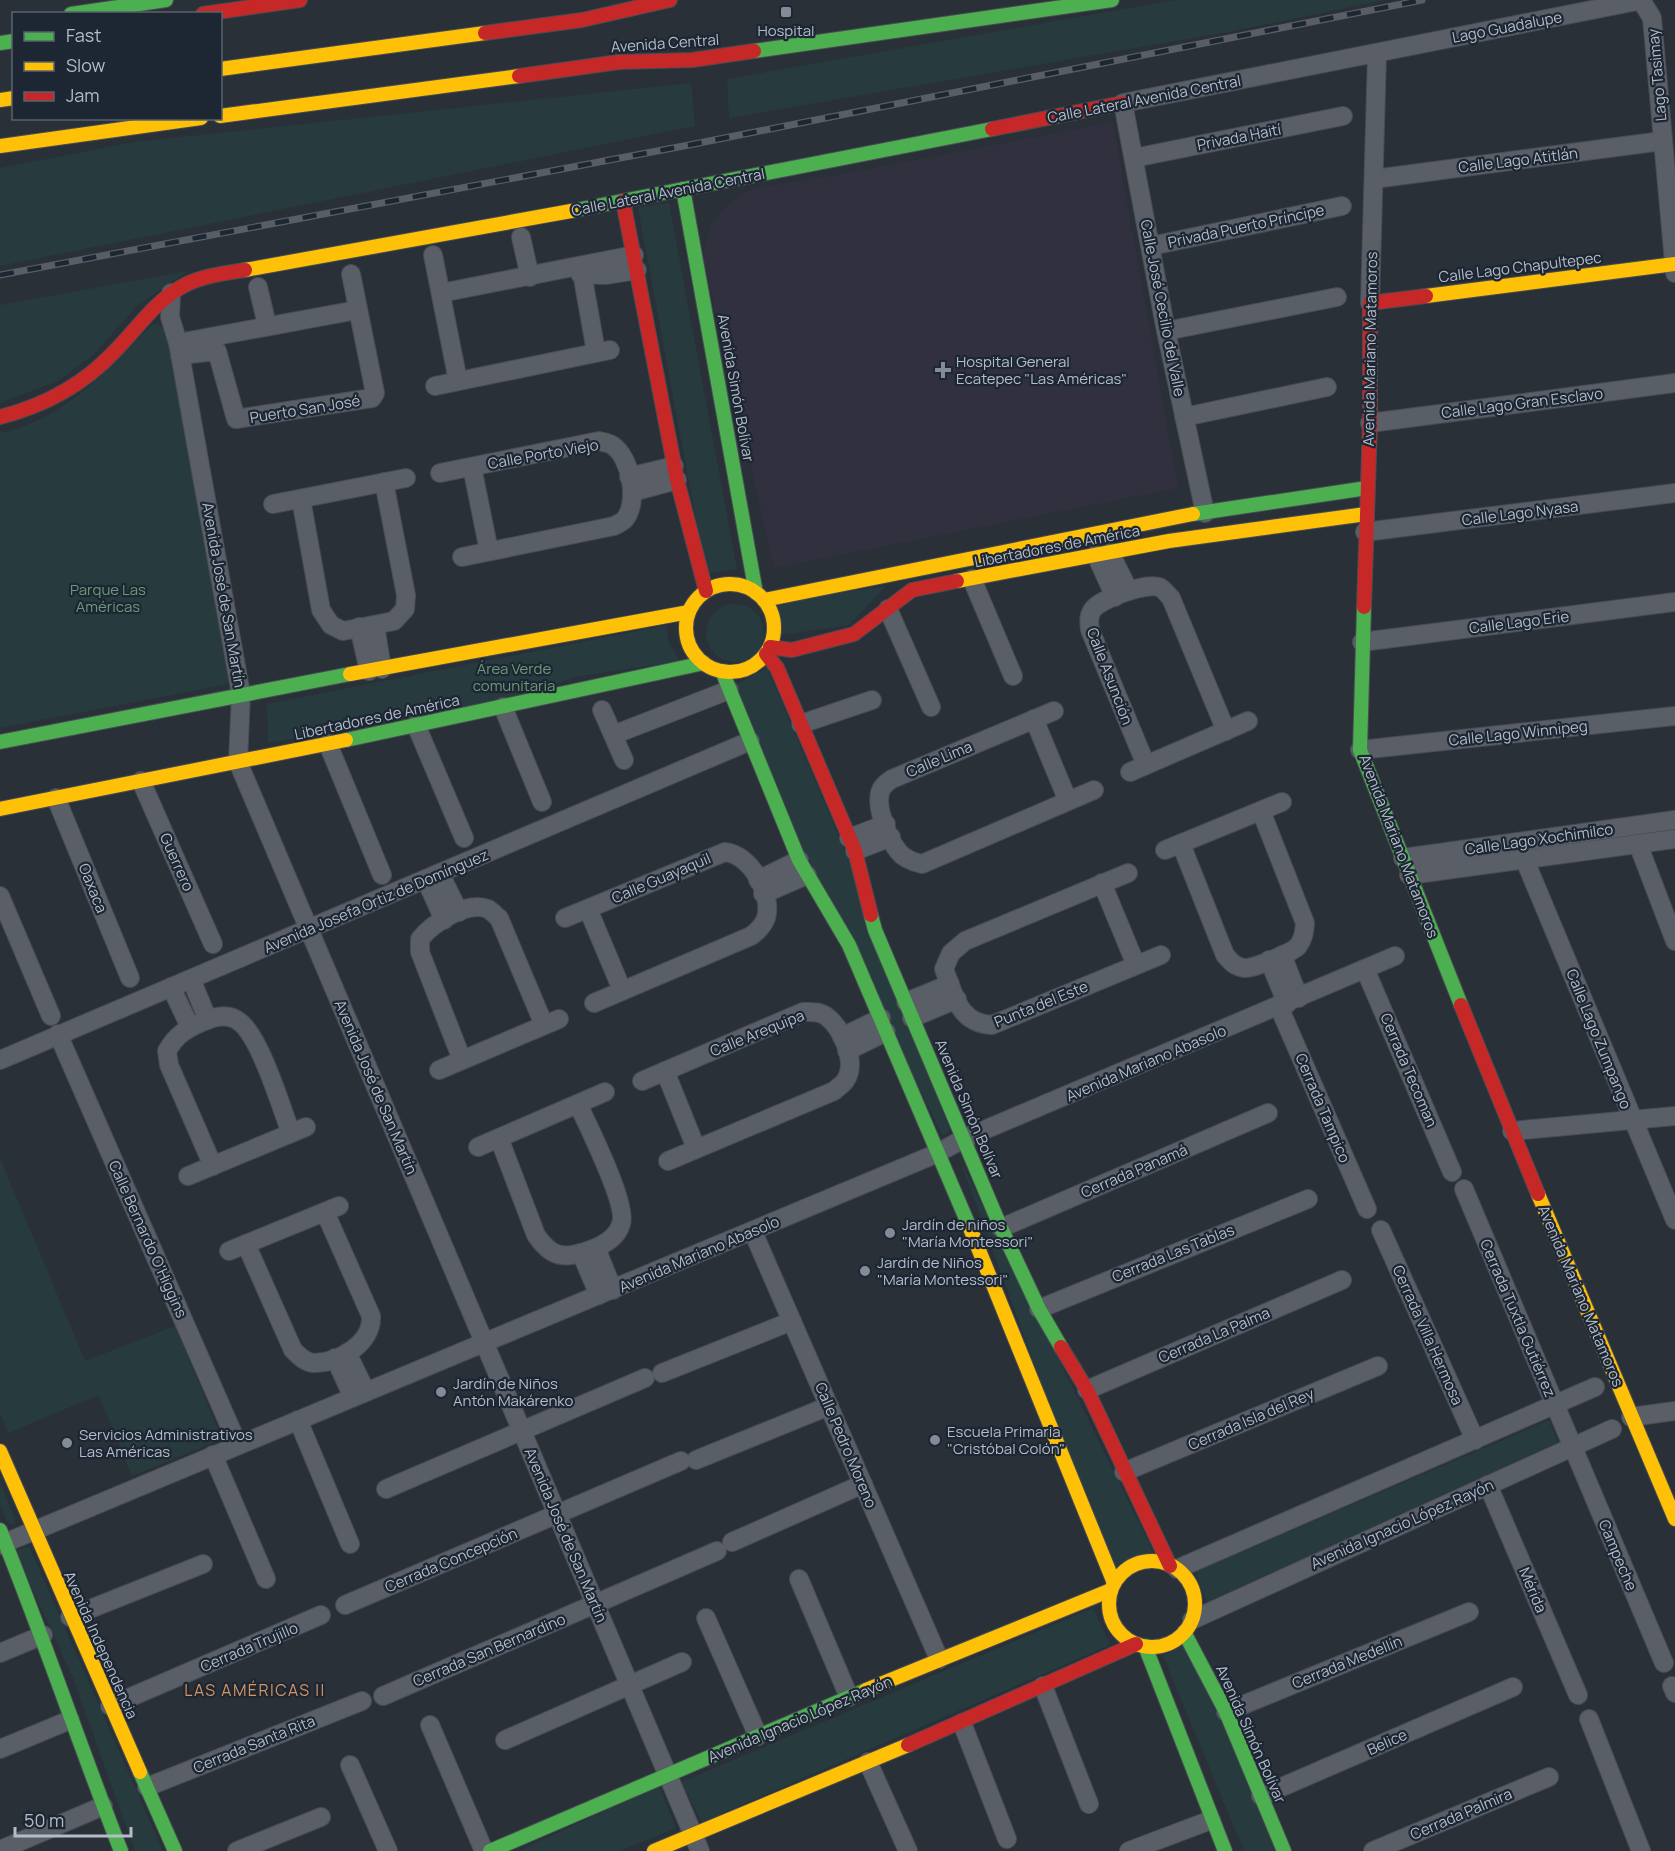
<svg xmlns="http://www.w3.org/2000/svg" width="1675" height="1851" font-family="Manrope,sans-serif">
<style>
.medical{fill:#31303e}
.green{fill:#273a3e}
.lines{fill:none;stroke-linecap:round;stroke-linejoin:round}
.street-casing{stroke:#484c53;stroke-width:20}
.fast-casing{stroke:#484c53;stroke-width:16}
.slow-casing{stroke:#484c53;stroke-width:16}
.jam-casing{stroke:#484c53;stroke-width:16}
.street{stroke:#5a5e66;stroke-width:18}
.fast{stroke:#4caf50;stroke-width:14}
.slow{stroke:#ffc107;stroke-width:14}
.jam{stroke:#c62828;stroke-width:14}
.rail-casing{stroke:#595d64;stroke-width:7}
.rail{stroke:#1d2633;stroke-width:4.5;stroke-dasharray:14;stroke-linecap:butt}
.poi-dot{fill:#848b96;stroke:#1d2633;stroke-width:2}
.labels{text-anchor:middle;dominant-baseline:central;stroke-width:4.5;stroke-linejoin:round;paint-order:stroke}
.street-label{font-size:15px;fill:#b4bcc9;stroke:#1d2633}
.poi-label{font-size:15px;fill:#b4bcc9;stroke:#1d2633;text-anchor:start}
.park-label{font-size:15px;fill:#6b9a76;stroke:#1d2633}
.neighbourhood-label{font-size:16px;letter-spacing:1.5px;fill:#d59563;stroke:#1d2633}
</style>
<rect width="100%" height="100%" fill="#2a3038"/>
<polygon class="medical" points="1113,122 1178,488 774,568 703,257 711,225 726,206 751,189 843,174"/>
<g class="green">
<polygon points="1175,0 1385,0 1223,33 729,118 727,79"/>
<polygon points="691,83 695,126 0,266 0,168 134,142"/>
<polygon points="669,203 737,569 706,574 638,208"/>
<polygon points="188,271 138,305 94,354 58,381 0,403 0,305"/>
<path d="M158,323L167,334L234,683L0,728V433C66,419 107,370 153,324Z"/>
<polygon points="886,586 849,625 782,635 774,603"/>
<circle cx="735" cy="633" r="29"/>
<polygon points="667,625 668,641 680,661 574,677 524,697 268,743 267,704"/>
<polygon points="767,668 846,853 950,1131 942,1135 803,850 736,684"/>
<polygon points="958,1155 1154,1553 1133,1559 1117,1569 1061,1438"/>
<polygon points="0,1158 85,1361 175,1326 222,1439 132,1476 99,1395 8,1433 0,1413"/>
<polygon points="1549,1420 1558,1442 1207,1602 1195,1572"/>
<polygon points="0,1482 15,1519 15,1525 7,1522 0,1503"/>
<polygon points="29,1546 163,1851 135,1851 73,1678 15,1551"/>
<polygon points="1093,1608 1110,1645 702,1822 681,1782"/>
<polygon points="1189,1640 1276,1851 1244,1851 1163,1656"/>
<polygon points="659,1786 676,1828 620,1851 518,1851"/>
</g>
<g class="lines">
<defs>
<g id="street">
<polyline points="1134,158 1343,116"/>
<polyline points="1374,179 1662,141"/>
<polyline points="521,237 530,277"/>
<polyline points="1151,246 1342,206"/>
<polyline points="433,255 458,381"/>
<polyline points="581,267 596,352"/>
<polyline points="580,274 606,275 637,270"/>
<polyline points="258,287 267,325"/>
<polyline points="171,293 170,317 178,343 241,694 238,762 700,1851"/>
<polyline points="441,293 634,255"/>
<polyline points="1370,303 1377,54"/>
<polyline points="1166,331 1337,297"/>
<polyline points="178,343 357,310"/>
<polyline points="180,355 217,351 236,419 372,398 375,393 351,274"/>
<polyline points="435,386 610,350"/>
<polyline points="1184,417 1327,387"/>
<polyline points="1370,423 1675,383"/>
<polyline points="472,467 489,551"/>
<path d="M440,473L599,441C603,442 609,443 612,445C631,457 639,502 625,519C623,522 617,524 614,526L462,557"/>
<polyline points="629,477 674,466"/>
<polyline points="632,492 677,480"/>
<polyline points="301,499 321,610 331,625 343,631 394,621 405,609 406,595 384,482"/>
<polyline points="273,504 406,478"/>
<polyline points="1205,513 1166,331 1123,103 1637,1 1643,3 1652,18 1675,273"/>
<polyline points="1365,532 1675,493"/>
<polyline points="1110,553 1129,591"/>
<polyline points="1096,555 1115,597"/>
<polyline points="972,579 1013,676"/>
<polyline points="888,609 931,707"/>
<polyline points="375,625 382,669"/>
<polyline points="359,627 369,671"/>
<polyline points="1362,642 1675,602"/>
<polyline points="503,707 542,802"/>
<polyline points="602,710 624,760"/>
<path d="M1054,711L892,779C889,781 884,785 882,788C873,803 888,838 898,851C904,859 913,862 922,864L1094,790"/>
<polyline points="1034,719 1068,801"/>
<polyline points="801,724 872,700"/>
<polyline points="416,725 464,838"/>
<polyline points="613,735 729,690"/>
<polyline points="328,744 382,875"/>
<polyline points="1360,750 1675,716"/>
<path d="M1146,765L1090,630C1089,622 1088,615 1094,608C1104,598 1149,581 1161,588C1164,590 1168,595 1171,598L1226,731"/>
<polyline points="1130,772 1248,721"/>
<polyline points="141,781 213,944"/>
<polyline points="56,798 130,978"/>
<polyline points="849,838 886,824"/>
<path d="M1181,844L1225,955C1231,962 1235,967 1245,968C1253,969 1293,952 1298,946C1304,938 1304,932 1305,923L1261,811"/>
<polyline points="1638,844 1675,941"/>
<polyline points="1165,850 1282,802"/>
<polyline points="855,851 891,837"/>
<polyline points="1403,858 1675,820"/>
<polyline points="1524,858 1675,1220"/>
<path d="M1128,873L965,941L951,953L944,969C955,997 959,1023 992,1025L1161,955"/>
<polyline points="440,874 459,912"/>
<polyline points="1409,875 1675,839"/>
<polyline points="426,880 444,920"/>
<polyline points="758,880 799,860"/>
<polyline points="1102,883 1136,965"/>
<polyline points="763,894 807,875"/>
<polyline points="0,896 51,1016"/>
<polyline points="588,909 622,990"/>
<path d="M565,918L725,852C750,854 773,894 766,918C763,926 758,931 751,936L594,1003"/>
<polyline points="1282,955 1299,998"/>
<polyline points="1269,960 1287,1004"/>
<polyline points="1365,969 1452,1172"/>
<polyline points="191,979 208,1020"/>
<polyline points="171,987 190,1027"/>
<polyline points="906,1002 950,984"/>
<polyline points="1279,1007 1367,1209"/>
<polyline points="912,1018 957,999"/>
<polyline points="58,1034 238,1445"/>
<polyline points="842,1037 881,1018"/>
<polyline points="847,1051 886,1032"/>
<polyline points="0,1060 750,741"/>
<path d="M462,1060L420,952V939C432,924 467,900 488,909C492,911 496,916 499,918L544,1025"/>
<polyline points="439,1070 559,1019"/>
<polyline points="665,1071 696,1148"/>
<path d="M642,1081L803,1012C811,1012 819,1011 826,1016C842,1028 858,1063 845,1081C842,1085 837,1088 834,1091L668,1161"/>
<polyline points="1512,1131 1675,1116"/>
<path d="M499,1138L536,1235C547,1251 557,1259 577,1254C593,1250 616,1242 621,1224C628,1205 588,1126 578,1104"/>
<polyline points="478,1147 605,1092"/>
<path d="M213,1166L169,1065L167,1051C176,1035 186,1029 202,1022C215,1016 230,1013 241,1023C261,1040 281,1107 291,1133"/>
<polyline points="188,1176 306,1127"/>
<polyline points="1464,1189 1664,1663"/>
<polyline points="1001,1228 1268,1113"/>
<polyline points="1381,1230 1475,1440"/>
<polyline points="753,1232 939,1659"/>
<path d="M246,1244L293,1350C299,1356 305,1362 313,1363C339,1363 373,1343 371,1316L325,1212"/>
<polyline points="596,1248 613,1290"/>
<polyline points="229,1251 339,1206"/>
<polyline points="581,1253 599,1295"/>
<polyline points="1039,1309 1308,1199"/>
<polyline points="347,1353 366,1392"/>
<polyline points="335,1358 353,1397"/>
<polyline points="662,1373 792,1321"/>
<polyline points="1087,1390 1342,1280"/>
<polyline points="1631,1417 1675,1411"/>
<polyline points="298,1420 350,1544"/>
<polyline points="213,1455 266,1579"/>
<polyline points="696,1460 829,1406"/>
<polyline points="1124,1472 1378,1366"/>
<polyline points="1488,1485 1578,1695"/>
<polyline points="386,1489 645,1378"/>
<polyline points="732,1542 863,1484"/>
<polyline points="0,1545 938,1153 963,1139 1395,956"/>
<polyline points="1177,1569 1595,1387"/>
<polyline points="799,1579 849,1697"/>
<polyline points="345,1605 681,1461"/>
<polyline points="70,1617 203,1564"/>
<polyline points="706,1618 758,1736"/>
<polyline points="1192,1620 1612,1429"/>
<polyline points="0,1653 43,1635"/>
<polyline points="1043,1686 1089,1804"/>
<polyline points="1672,1686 1675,1693"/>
<polyline points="383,1696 717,1551"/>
<polyline points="110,1706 321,1615"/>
<polyline points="1226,1712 1469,1612"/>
<polyline points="1589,1719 1641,1851"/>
<polyline points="962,1723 1007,1839"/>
<polyline points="430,1725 484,1851"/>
<polyline points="505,1740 682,1662"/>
<polyline points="0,1749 70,1720"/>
<polyline points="868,1762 908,1851"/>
<polyline points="350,1765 388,1851"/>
<polyline points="147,1787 362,1701"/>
<polyline points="1261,1796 1513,1687"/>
<polyline points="0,1850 103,1806"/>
<polyline points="237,1851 321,1817"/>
<polyline points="1129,1851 1211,1820"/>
<polyline points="1373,1851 1549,1777"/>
</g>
<g id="fast">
<polyline points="71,14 166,0"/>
<polyline points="0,43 14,41"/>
<polyline points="754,51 1112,0"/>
<polyline points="683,189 756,593"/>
<polyline points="571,211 992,129"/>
<polyline points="1193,514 1367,488"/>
<polyline points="1364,607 1360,750 1461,1005"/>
<polyline points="722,671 799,860 849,945 970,1228"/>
<polyline points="346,740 704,663"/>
<polyline points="0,742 350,674"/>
<polyline points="871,915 875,930 1001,1228 1039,1309 1061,1347"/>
<path d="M0,1530C43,1636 79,1744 121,1851"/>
<polyline points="1184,1632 1226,1712 1284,1851"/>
<polyline points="1145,1646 1225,1851"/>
<polyline points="140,1772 175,1851"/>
<polyline points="490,1851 866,1690"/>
</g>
<g id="slow">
<polyline points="220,69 485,33"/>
<polyline points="0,100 14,98"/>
<polyline points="220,116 519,76"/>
<polyline points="0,146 201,118"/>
<polyline points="245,270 571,211"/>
<polyline points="1426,296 1675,264"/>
<polyline points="957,581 1169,541 1366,514"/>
<circle cx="730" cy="628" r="44"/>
<polyline points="764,600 1193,514"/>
<polyline points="350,674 689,612"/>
<polyline points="0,809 346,740"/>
<polyline points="1538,1194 1675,1519"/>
<polyline points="970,1228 1114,1583"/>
<polyline points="0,1451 140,1772"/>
<circle cx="1152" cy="1604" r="43"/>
<polyline points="866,1690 1111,1590"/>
<polyline points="654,1851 908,1745"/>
</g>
<g id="jam">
<polyline points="203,14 300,0"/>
<polyline points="485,33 582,20 670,0"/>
<polyline points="519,76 619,62 692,60 754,51"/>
<polyline points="992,129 1123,103"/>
<polyline points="623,201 677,480 706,591"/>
<path d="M0,417C43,406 83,385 114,352C137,329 154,302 183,286C201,276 225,273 245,270"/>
<polyline points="1364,607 1370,423 1370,303 1426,296"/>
<polyline points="770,647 792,650 854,634 912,590 957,581"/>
<polyline points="766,654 777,668 855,851 871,915"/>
<polyline points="1461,1005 1538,1194"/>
<polyline points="1061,1347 1087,1390 1170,1566"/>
<polyline points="908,1745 1136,1644"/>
</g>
</defs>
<use href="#street" class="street-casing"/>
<use href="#fast" class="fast-casing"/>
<use href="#slow" class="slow-casing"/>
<use href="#jam" class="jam-casing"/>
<use href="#street" class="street"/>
<use href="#fast" class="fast"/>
<use href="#slow" class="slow"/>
<use href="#jam" class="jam"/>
<defs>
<polyline id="rail" points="0,275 689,145 1422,0"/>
</defs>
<use href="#rail" class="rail-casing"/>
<use href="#rail" class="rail"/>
</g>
<g class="poi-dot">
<rect x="780" y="6" width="12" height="12" rx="3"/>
<path d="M940 361h6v6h6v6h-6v6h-6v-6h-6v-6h6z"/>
<circle cx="890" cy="1233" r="6"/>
<circle cx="865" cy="1271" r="6"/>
<circle cx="441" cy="1392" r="6"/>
<circle cx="935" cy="1440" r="6"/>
<circle cx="67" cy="1443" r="6"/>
</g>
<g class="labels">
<g class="street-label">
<text transform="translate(1507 27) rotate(-11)">Lago Guadalupe</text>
<text transform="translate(665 43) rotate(-4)">Avenida Central</text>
<text transform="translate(1657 75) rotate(-95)">Lago Tasimay</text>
<text transform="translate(1144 99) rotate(-11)">Calle Lateral Avenida Central</text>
<text transform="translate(1239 137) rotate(-11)">Privada Haití</text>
<text transform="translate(1518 160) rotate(-7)">Calle Lago Atitlán</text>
<text transform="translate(668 192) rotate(-11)">Calle Lateral Avenida Central</text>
<text transform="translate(1246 226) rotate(-12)">Privada Puerto Príncipe</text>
<text transform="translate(1520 267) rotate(-7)">Calle Lago Chapultepec</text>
<text transform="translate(1163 308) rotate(79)">Calle José Cecilio del Valle</text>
<text transform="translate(1370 349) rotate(-89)">Avenida Mariano Matamoros</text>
<text transform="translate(736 388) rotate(80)">Avenida Simón Bolívar</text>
<text transform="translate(1522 403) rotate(-7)">Calle Lago Gran Esclavo</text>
<text transform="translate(305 409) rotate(-9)">Puerto San José</text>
<text transform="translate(543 454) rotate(-10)">Calle Porto Viejo</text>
<text transform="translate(1520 513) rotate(-7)">Calle Lago Nyasa</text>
<text transform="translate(1057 546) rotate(-11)">Libertadores de América</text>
<text transform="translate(224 595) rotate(80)">Avenida José de San Martín</text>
<text transform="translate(1519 622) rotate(-7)">Calle Lago Erie</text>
<text transform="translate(1110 676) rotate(69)">Calle Asunción</text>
<text transform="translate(377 717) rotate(-12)">Libertadores de América</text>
<text transform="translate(1518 733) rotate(-6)">Calle Lago Winnipeg</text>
<text transform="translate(939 759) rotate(-23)">Calle Lima</text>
<text transform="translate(1539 839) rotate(-8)">Calle Lago Xochimilco</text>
<text transform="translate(1399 846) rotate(69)">Avenida Mariano Matamoros</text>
<text transform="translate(177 862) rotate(66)">Guerrero</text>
<text transform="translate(661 878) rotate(-23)">Calle Guayaquil</text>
<text transform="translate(93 888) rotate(68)">Oaxaca</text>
<text transform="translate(376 901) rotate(-23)">Avenida Josefa Ortiz de Domínguez</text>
<text transform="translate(1041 1004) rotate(-22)">Punta del Este</text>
<text transform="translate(757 1033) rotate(-22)">Calle Arequipa</text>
<text transform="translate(1599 1039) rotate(68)">Calle Lago Zumpango</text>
<text transform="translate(1146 1063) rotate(-23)">Avenida Mariano Abasolo</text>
<text transform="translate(1409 1070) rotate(67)">Cerrada Tecoman</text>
<text transform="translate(376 1087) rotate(67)">Avenida José de San Martín</text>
<text transform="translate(1323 1108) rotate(67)">Cerrada Tampico</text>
<text transform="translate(969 1109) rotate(67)">Avenida Simón Bolívar</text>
<text transform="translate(1134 1171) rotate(-23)">Cerrada Panamá</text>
<text transform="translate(148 1239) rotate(66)">Calle Bernardo O'Higgins</text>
<text transform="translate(1173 1253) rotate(-22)">Cerrada Las Tablas</text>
<text transform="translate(699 1254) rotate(-23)">Avenida Mariano Abasolo</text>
<text transform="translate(1581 1296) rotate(67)">Avenida Mariano Matamoros</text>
<text transform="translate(1518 1318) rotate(67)">Cerrada Tuxtla Gutiérrez</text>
<text transform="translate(1214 1335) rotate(-23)">Cerrada La Palma</text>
<text transform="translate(1428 1335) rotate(66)">Cerrada Villa Hermosa</text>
<text transform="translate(1251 1419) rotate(-23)">Cerrada Isla del Rey</text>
<text transform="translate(846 1445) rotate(67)">Calle Pedro Moreno</text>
<text transform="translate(1402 1524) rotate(-24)">Avenida Ignacio López Rayón</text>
<text transform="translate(566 1535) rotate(67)">Avenida José de San Martín</text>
<text transform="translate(1618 1555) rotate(67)">Campeche</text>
<text transform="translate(451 1560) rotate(-23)">Cerrada Concepción</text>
<text transform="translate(1533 1590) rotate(67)">Mérida</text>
<text transform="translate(101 1645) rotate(66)">Avenida Independencia</text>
<text transform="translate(249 1647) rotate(-23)">Cerrada Trujillo</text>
<text transform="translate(489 1650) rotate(-23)">Cerrada San Bernardino</text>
<text transform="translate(1347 1662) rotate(-22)">Cerrada Medellín</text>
<text transform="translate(800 1719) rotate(-23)">Avenida Ignacio López Rayón</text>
<text transform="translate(1251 1734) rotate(66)">Avenida Simón Bolívar</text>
<text transform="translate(1387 1742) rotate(-24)">Belice</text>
<text transform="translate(254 1744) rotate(-22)">Cerrada Santa Rita</text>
<text transform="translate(1461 1814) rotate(-23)">Cerrada Palmira</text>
</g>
<g class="poi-label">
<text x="786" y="30" text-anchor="middle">Hospital</text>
<text x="956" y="361">Hospital General<tspan x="956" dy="17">Ecatepec "Las Américas"</tspan></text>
<text x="902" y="1224">Jardín de niños<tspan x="902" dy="17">"María Montessori"</tspan></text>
<text x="877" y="1262">Jardín de Niños<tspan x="877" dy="17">"María Montessori"</tspan></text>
<text x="453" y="1383">Jardín de Niños<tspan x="453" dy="17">Antón Makárenko</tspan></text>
<text x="947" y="1431">Escuela Primaria<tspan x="947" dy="17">"Cristóbal Colón"</tspan></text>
<text x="79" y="1434">Servicios Administrativos<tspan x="79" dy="17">Las Américas</tspan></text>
</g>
<g class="park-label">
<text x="108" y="589">Parque Las<tspan x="108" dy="17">Américas</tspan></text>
<text x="514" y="668">Área Verde<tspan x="514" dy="17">comunitaria</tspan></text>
</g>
<g class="neighbourhood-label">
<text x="255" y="1690">LAS AMÉRICAS II</text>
</g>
</g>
<rect x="12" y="12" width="210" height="108" fill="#1d2633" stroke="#59626f" stroke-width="1.5"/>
<rect x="24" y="32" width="30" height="9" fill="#4caf50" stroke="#59626f" stroke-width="1.5"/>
<text x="66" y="42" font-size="18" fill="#b4bcc9">Fast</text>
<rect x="24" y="62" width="30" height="9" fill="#ffc107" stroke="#59626f" stroke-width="1.5"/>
<text x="66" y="72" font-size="18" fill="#b4bcc9">Slow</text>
<rect x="24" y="92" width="30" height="9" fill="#c62828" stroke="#59626f" stroke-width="1.5"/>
<text x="66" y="102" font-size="18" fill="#b4bcc9">Jam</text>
<path d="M15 1827v9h116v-9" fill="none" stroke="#b4bcc9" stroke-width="3"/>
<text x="24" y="1827" font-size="18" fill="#b4bcc9" stroke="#1d2633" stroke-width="4.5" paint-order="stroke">50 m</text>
</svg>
